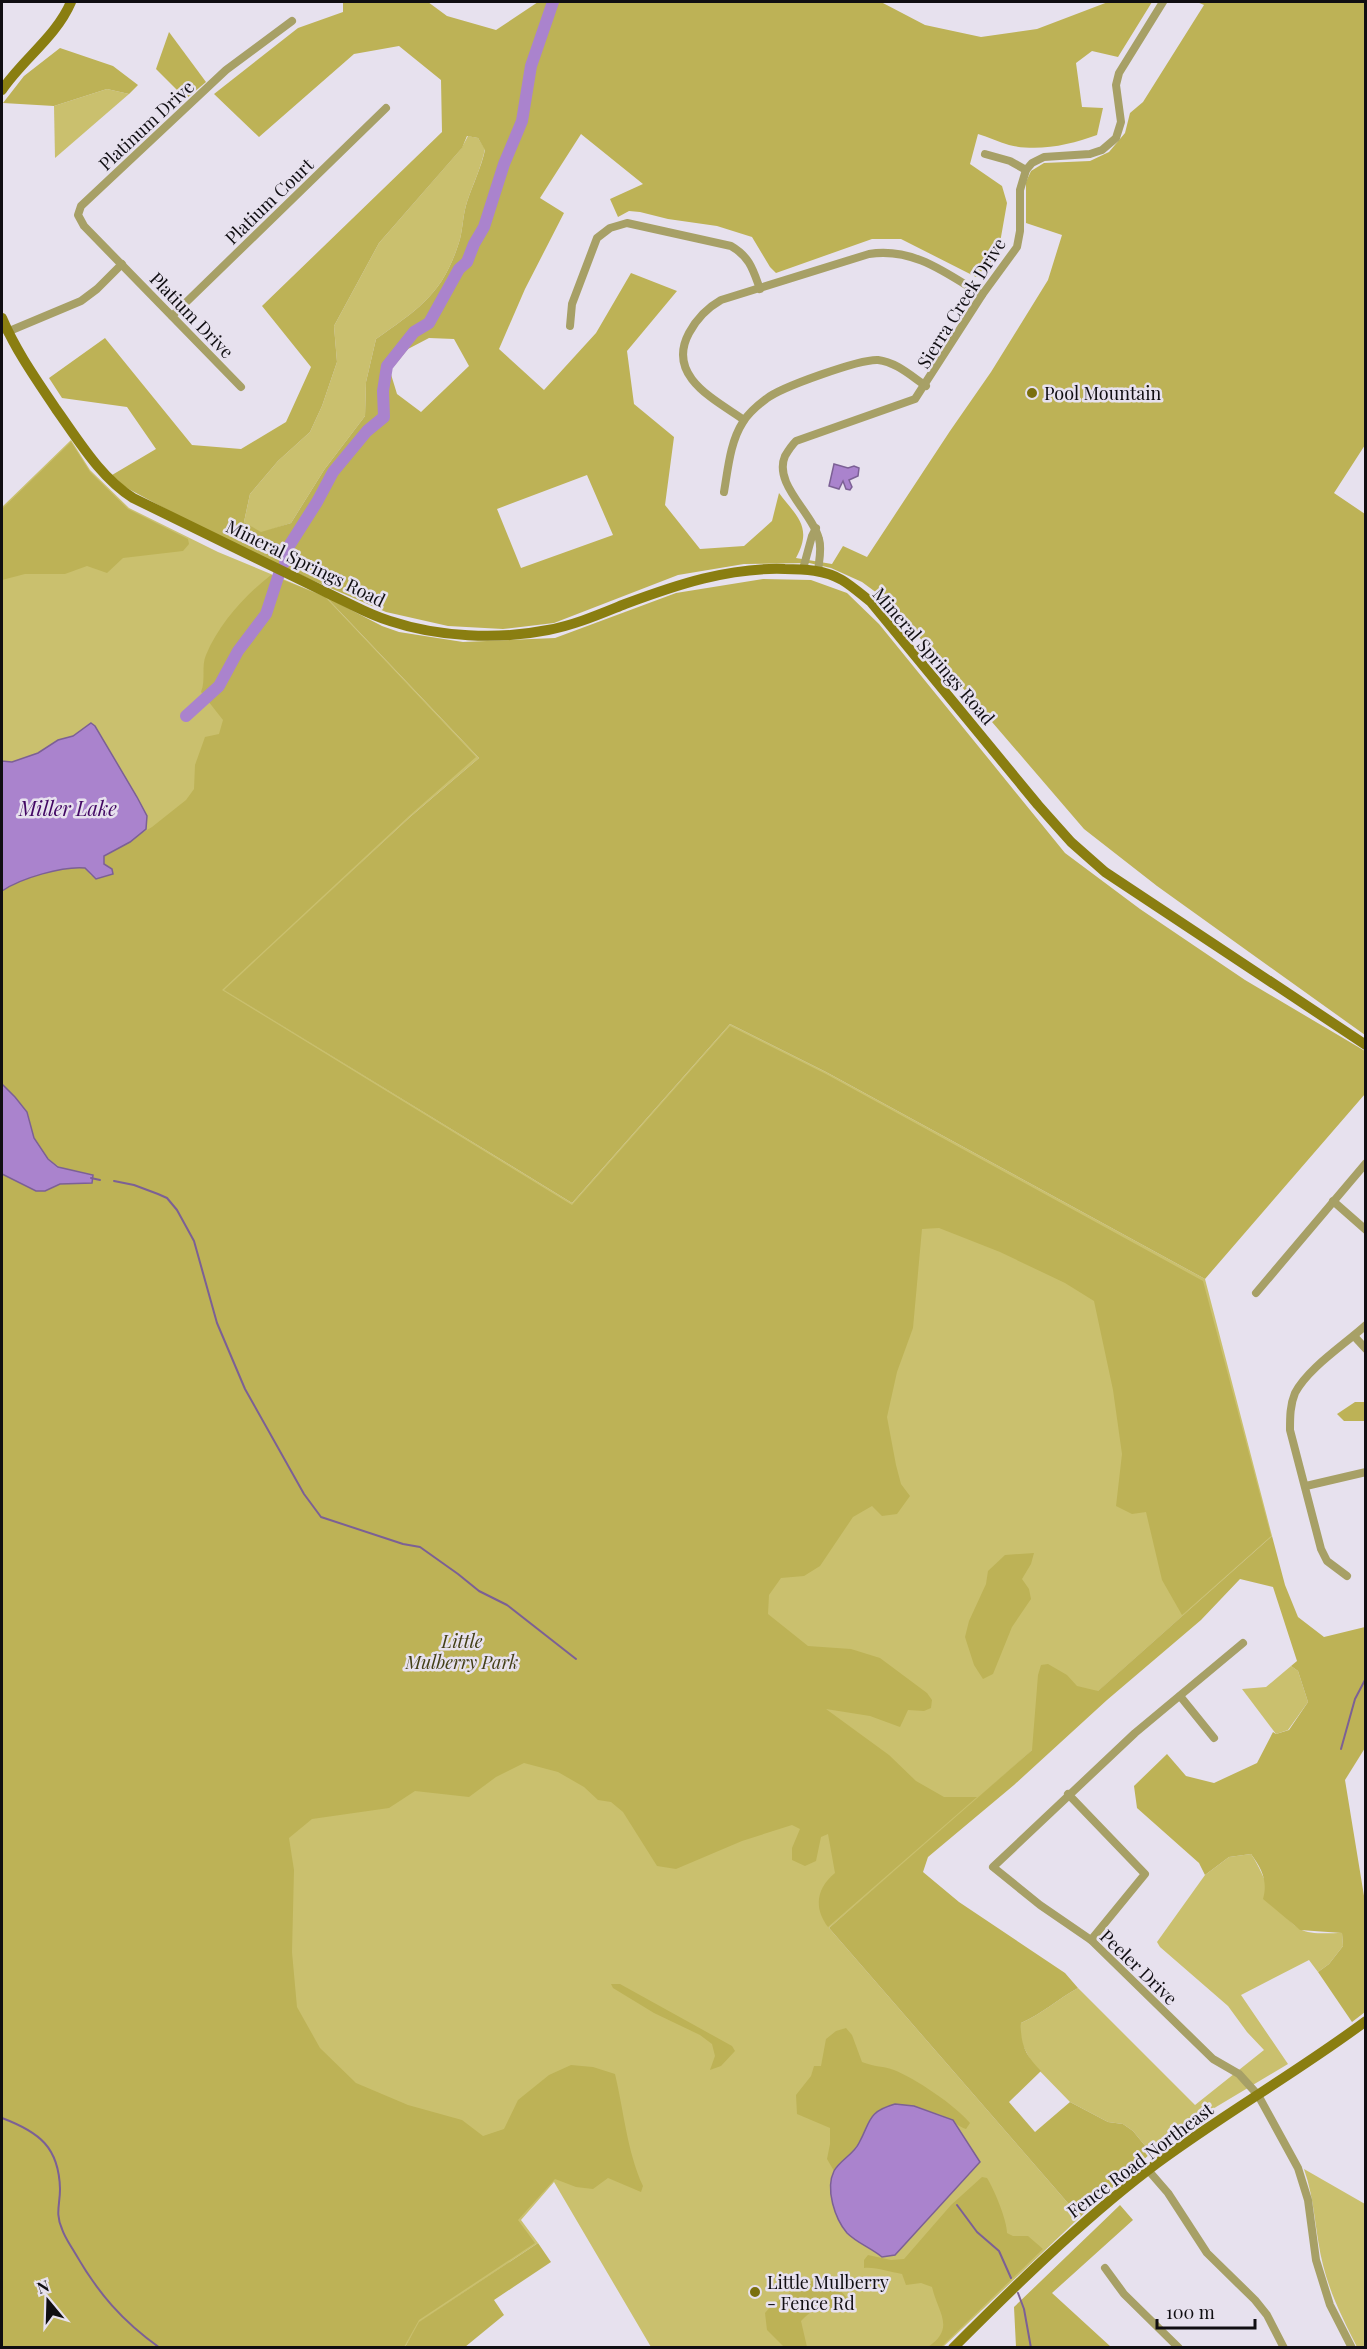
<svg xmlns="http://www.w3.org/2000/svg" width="1367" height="2349" font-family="'Playfair Display',serif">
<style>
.green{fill:#cac06e}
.forest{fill:#bdb256;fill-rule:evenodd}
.water{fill:#aa83cd;stroke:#7c6095;stroke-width:1.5}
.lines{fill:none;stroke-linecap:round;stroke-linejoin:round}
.stream{stroke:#7c6095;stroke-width:2}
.river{stroke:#aa83cd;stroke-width:12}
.street{stroke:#a7a066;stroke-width:8}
.secondary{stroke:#8a7e11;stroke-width:10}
.poi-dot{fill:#7a6f0e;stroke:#e7e1ee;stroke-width:2}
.labels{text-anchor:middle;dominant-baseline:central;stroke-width:5;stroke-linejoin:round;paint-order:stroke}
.street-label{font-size:18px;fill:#100e12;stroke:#e7e1ee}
.poi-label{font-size:18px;fill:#100e12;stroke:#e7e1ee;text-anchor:start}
.park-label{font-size:18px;font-style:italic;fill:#433f17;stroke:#e7e1ee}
.water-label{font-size:20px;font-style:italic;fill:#420763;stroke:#e7e1ee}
</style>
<rect width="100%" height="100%" fill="#e7e1ee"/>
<g class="green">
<polygon points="107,89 129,94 55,158 54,106"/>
<path d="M468,136L478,138L485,149C481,168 473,184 467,202C463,214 463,227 460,239C444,293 420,308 376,339L366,382L365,416L324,470L291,523L261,533L244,522L250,494L278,461L310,432L322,406L337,362L334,326L379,243L461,149Z"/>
<polygon points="71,440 90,470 129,508 218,552 326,597 479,758 410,817 225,990 572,1203 730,1024 826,1072 1205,1279 1272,1536 947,1826 829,1928 1080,2217 943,2347 651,2347 554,2182 521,2220 538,2243 420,2322 405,2347 2,2347 2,507"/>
<polygon points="1291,1666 1298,1671 1308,1702 1288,1730 1276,1734 1242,1689 1266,1687"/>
<path d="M1251,1854C1267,1877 1273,1913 1300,1929C1310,1935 1329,1933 1342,1933L1343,1946L1329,1964L1318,1972L1309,1960L1241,1995L1288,2064L1216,2107L1151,2153L1133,2131L1123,2124L1108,2122L1070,2102L1032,2063L1020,2040L1021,2023C1042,2014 1058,1999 1078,1988L1195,2105L1264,2050L1247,2032L1228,2006L1160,1947L1157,1942L1205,1875L1229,1857Z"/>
<path d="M1304,2169L1365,2204V2347H1357C1344,2321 1330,2294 1323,2265C1315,2233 1315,2200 1304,2169Z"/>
</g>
<g class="forest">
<path d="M343,2H428L447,16L496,30L538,2H881L925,25L981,37L1037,29L1108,2H1152L1118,57L1092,51L1076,63L1082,107L1103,108L1097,135C1070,145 1038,152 1009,145C999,142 988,137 978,134L970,164L1002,186L1007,203L998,254L976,277L901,239H872L776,273L770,267L752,237L717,226L668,219L640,212L629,211L618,217L610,199L643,184L581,134L540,198L564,213L525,289L499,349L544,390L596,333L631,273L677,291L627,351L634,404L674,437L665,505L700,549L744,546L772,521L779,493C797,517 813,527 796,558L832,564L843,546L867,557L950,431L991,372L1048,280L1062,235L1026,223V182L1031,171L1044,163L1090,161L1109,152L1125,133L1130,113L1143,102L1204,5L1197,2H1365V445L1334,493L1365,514V1035L1157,886L1084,829L889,602L862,582L831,568L809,563L744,564L678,575L554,623L503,629L448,626L386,612L314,581L212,534L125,487L112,475L156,449L127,407L62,398L49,378L105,338L192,445L241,449L286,422L311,367L262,306L442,132L441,80L399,46L354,54L259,137L214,94L298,28L343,12ZM467,136L478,138L485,150C481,168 473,184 467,202C463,214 463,227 460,239C444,293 420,308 376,339L366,382L365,416L324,470L291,523L261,532L244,522L250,494L278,461L310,432L322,406L337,362L334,326L379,243L462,148ZM429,338L454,339L469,366L421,412L397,394L390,371L408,349ZM587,475L613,535L521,568L497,509Z"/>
<polygon points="169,32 206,82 186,99 156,69"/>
<polygon points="60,48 113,66 138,85 129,94 107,89 54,106 3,103 24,76"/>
<polygon points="71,442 90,472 128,509 188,539 189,544 183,551 123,558 107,573 87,566 65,574 25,574 2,580 2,509"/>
<path d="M271,575L325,597L476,757L409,816L222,990L572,1205L730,1026L826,1074L1203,1281L1271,1536L1182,1615L1162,1580L1146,1512L1132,1514L1116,1506L1122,1454L1113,1390L1094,1301L1065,1283L1000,1252L939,1228L922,1229L913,1328L897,1372L887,1417L896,1465L901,1484L910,1496L897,1514L882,1516L872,1506L853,1517L820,1566L804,1576L781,1578L769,1595L768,1614L808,1646L851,1649L880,1658L927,1693L932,1700L931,1708L924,1711L908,1710L900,1727L870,1716L826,1709L889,1755L916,1781L944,1797H977L828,1927C813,1907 817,1888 835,1873L828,1834L821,1837L816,1861L805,1866L792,1860V1848L800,1829L792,1825L742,1841L676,1869L657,1866L623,1812L611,1802L598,1800L584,1787L558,1772L524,1763L496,1777L469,1797L415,1791L389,1808L312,1819L289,1838L294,1870L292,1952L297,2007L320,2048L356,2083L408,2105L462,2120L483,2136L504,2129L518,2100L549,2075L571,2065L593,2067L615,2074C624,2112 627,2151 643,2186L641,2192L608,2178L593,2189L576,2187L555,2179L518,2220L535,2243L419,2320L404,2347H2V1174L36,1191H45L60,1184L74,1183L90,1174C65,1172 45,1163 34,1139C30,1130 31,1120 27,1112C20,1101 10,1093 2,1084V891C23,877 60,866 85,868L91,876L103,864L104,856L152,827L186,800L194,789L195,765L205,737L219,734L223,720L201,692C206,680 201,666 206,655C219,624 245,595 271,575Z"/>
<polygon points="763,579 811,580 847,593 879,624 1065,853 1140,909 1245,980 1365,1051 1365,1094 1205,1279 826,1072 730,1024 572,1203 224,990 410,817 479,758 326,597 382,626 399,632 463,642 555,638 676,593"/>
<polygon points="1355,1402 1365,1402 1365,1421 1344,1421 1337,1414"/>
<path d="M1272,1536L1285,1585L1298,1617L1324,1637L1365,1627V1748L1345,1780L1365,1902V2012L1352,2022L1318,1972L1329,1964L1343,1946L1342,1933L1300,1930L1263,1899C1268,1881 1262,1869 1251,1854L1229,1857L1205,1875L1199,1863L1137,1808L1134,1786L1167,1754L1186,1776L1214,1783L1257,1763L1273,1732L1276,1734L1289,1730L1308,1702L1298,1671L1291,1666L1297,1661L1273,1587L1240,1579L1201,1620L1107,1700L1014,1785L928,1857L923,1872L959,1902L1065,1973L1078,1988C1058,1999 1042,2014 1021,2023C1020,2044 1026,2056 1041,2071L1009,2102L1035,2132L1070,2102L1108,2122L1123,2124L1133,2131L1151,2153L1080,2217L829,1928L1032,1750L1038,1675L1041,1665L1048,1664L1067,1675L1077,1686L1098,1691Z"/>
<polygon points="1034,1553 1031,1564 1022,1579 1029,1589 1031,1599 1012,1627 993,1674 983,1679 974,1665 965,1637 969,1621 986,1584 988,1571 1005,1555"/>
<polygon points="611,1984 620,1984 732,2046 735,2051 721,2066 710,2070 715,2056 712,2044 700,2035 654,2013 613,1988"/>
<path d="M846,2028L852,2035L862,2062C874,2067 884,2066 894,2070C915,2078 956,2106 970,2123L966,2129C958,2127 955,2121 948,2118C937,2113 925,2110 914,2106L859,2144L834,2171L827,2159L830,2144V2128L797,2114L796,2095L811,2076L814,2066H821L826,2039L836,2031Z"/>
<path d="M982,2177L987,2178C994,2189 1007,2220 1007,2233L1013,2236H1028L1043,2249L941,2347H928C956,2328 938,2313 932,2287L921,2283L906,2285L902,2274C889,2272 877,2267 864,2268V2260L868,2255L891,2260L904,2259L951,2205Z"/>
<polygon points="1120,2205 1133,2220 1052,2293 1111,2347 1016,2347 1014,2307"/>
<polygon points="538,2243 551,2262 494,2300 504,2315 465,2347 405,2347 419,2322"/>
<path d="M804,2281C826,2281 840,2285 851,2304L849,2309C825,2309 820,2301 801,2321L807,2347H784L767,2330L765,2313C775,2300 792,2294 804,2281Z"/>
</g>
<g class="water">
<polygon points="834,464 848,468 854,466 859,468 858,476 849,480 852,487 850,490 846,489 843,481 839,489 829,486"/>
<path d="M91,723L95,726L137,797L147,816L146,829L130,842L104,856V864L112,869L113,874L96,879L85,868C63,866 21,878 2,891V761L12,762L38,753L58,740L73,736Z"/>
<polygon points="2,1084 15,1097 27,1112 34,1138 48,1159 58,1167 93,1175 92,1183 60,1184 45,1191 36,1191 2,1174"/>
<path d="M895,2104L914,2106L953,2120L980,2162L895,2255L882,2257C871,2248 857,2243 847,2233C835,2219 825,2189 834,2171C840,2160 854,2154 859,2143C871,2121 867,2112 895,2104Z"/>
</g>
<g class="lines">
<g class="stream">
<polyline points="91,1178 100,1180"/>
<polyline points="114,1181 134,1185 158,1194 167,1198 177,1210 194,1241 217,1323 245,1389 304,1494 321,1517 403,1544 420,1547 458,1574 479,1591 507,1605 576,1659"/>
<polyline points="1341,1749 1355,1699 1366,1678"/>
<path d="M2,2118C39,2132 59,2147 60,2189C60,2205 55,2213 62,2229C65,2238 71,2246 75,2253C98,2293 122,2321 160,2348"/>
<polyline points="957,2205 977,2232 999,2251 1011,2278"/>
<polyline points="1018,2293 1024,2309 1031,2348"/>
</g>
<g class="river">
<polyline points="285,562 289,546 317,502 333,472 367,431 384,417 383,391 387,366 414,332 429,323 459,269 467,262 474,244 484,227 504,164 522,121 531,66 553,2"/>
<polyline points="186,716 219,686 238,651 266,614 279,574"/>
</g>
<g class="street">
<polyline points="985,154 1010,161 1026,170"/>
<polyline points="172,316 386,108"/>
<path d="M570,326L572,304L597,238L610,228L627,223L731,246C750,257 753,270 760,289"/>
<polyline points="7,332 81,301 97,289 122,264"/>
<polyline points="241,387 84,226 78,215 81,206 226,70 292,21"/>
<path d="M744,420C714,399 666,376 689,333C697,318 707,308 721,300L869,254C913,247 946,273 982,295"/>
<path d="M724,492C728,469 730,442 743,422C748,414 758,405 766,399C781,387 860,359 878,360C896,362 911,376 926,386"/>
<polyline points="803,569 812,536 816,528"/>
<path d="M818,571C819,561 822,549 819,539C812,512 773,484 785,456C788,451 792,445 796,441L915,399L982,295L1017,247L1020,231V190L1026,170L1032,163L1044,157L1090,154L1102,150L1116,138L1121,122L1116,85L1119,73L1163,2"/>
<polyline points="1333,1201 1366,1230"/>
<polyline points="1256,1293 1366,1163"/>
<polyline points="1354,1336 1366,1349"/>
<polyline points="1306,1486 1366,1472"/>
<path d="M1347,1576L1327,1561L1321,1549L1290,1430C1290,1417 1290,1405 1295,1393C1308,1368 1344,1345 1366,1325"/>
<polyline points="1243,1643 1135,1733 993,1867 1040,1905 1091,1940 1213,2059 1239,2074 1258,2095 1298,2168 1308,2200 1316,2260 1330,2305 1352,2348"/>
<polyline points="1180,1696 1214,1738"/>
<polyline points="1068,1794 1145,1874 1091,1940"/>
<polyline points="1148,2170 1168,2193 1207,2253 1255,2300 1267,2315 1284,2348"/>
<polyline points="1105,2268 1124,2294 1179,2348"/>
</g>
<g class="secondary">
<path d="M2,90C23,59 56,37 71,2"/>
<path d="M2,318C16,351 36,379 56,409C79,441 100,477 133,498L352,605C364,611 377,617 390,621C438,637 498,640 548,630C575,625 600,614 625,604C676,585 729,567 785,569C804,569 825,570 842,580C852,586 862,595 871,602L1038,805L1071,842L1105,872L1366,1045"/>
<path d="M953,2348C1015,2286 1078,2224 1148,2170C1218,2117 1295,2074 1366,2021"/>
</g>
</g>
<g class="poi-dot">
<circle cx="1032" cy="393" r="6"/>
<circle cx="755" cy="2292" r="6"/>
</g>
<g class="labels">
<g class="street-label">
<text transform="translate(146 125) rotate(-43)">Platinum Drive</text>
<text transform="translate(269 201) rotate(-44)">Platium Court</text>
<text transform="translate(961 303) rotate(-58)">Sierra Creek Drive</text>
<text transform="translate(192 315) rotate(46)">Platium Drive</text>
<text transform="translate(306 563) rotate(26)">Mineral Springs Road</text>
<text transform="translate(934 656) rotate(49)">Mineral Springs Road</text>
<text transform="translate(1139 1967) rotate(44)">Peeler Drive</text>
<text transform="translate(1140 2160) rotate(-37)">Fence Road Northeast</text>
</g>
<g class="poi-label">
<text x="1044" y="393">Pool Mountain</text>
<text x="767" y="2282">Little Mulberry<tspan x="767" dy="21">- Fence Rd</tspan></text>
</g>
<g class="park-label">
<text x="462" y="1641">Little<tspan x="462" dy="21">Mulberry Park</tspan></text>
</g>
<g class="water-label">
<text x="68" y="807">Miller Lake</text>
</g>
</g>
<rect width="1367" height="2349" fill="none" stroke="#100e12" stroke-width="6"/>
<g transform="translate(48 2301) rotate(341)" stroke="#e7e1ee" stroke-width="4.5" paint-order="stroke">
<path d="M0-4.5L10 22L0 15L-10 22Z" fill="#100e12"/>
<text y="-9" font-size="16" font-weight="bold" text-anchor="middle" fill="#100e12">N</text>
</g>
<path d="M1157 2319v9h98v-9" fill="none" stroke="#100e12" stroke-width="3"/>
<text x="1166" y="2319" font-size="18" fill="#100e12" stroke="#e7e1ee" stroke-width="4.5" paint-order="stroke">100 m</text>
</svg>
